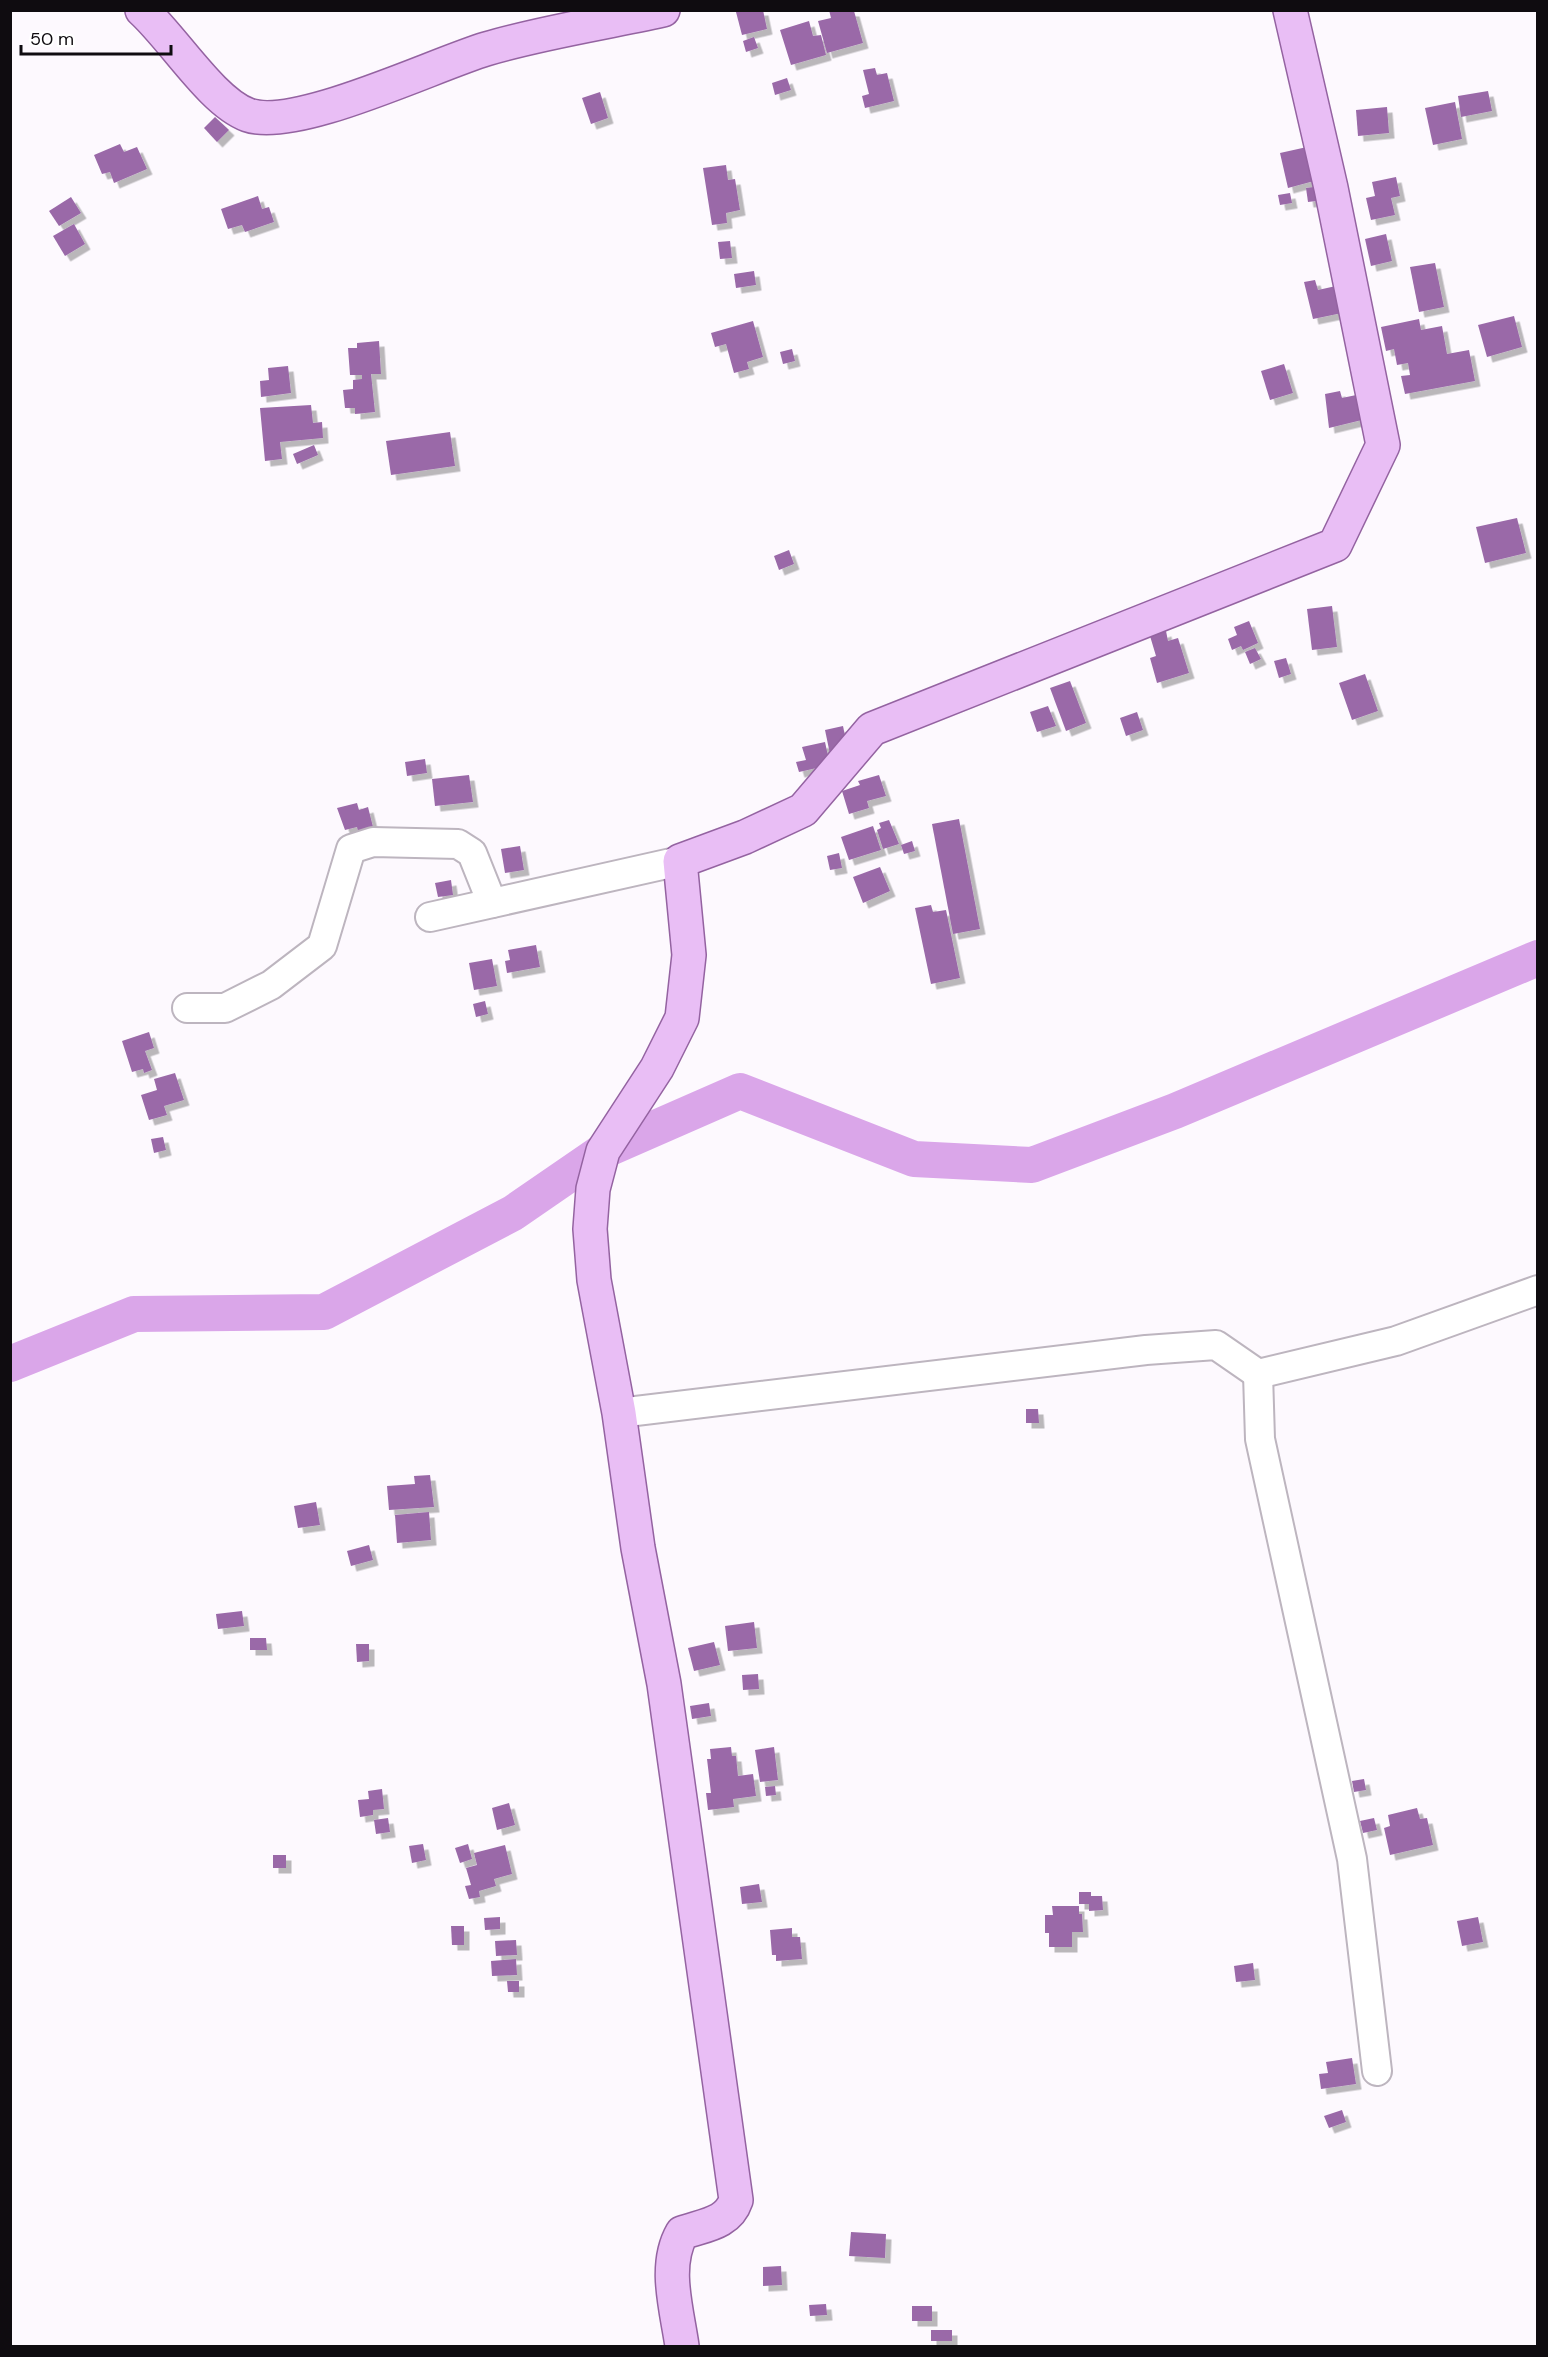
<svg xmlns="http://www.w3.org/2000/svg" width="1548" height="2357" font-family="'DM Sans',sans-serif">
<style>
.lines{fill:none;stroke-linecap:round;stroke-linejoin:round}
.river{stroke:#daa6e9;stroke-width:36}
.building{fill:#9a69a8;filter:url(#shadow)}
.minor-casing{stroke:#bdb5bf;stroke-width:32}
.major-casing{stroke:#9463a1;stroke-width:36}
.minor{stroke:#fff;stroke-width:28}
.major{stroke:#e9bef5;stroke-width:33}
</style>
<defs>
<filter id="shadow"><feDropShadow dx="5.5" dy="5.5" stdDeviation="0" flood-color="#0004"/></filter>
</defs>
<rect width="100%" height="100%" fill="#fdf9fe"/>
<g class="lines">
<polyline class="river" points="10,1364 134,1314 324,1312 513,1213 603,1151 740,1091 914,1159 1032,1165 1175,1111 1538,958"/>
</g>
<g class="building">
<polygon points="763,10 767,29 742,35 736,12"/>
<polygon points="829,10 854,11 863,43 827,53 818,21 831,18"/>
<polygon points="809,21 813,36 821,35 826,55 791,65 780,30"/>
<polygon points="754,37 758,48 746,52 743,41"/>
<polygon points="875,68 877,75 887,73 894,101 865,108 862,96 869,94 863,70"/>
<polygon points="787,78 791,90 775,95 772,83"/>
<polygon points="1488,91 1492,111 1461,117 1458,96"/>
<polygon points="600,92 608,118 591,124 582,98"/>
<polygon points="1455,102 1462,139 1433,145 1425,108"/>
<polygon points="1387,107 1389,133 1358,136 1356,110"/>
<polygon points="215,117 229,130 217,142 204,128"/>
<polygon points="120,144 124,152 137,147 147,169 114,183 110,172 102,174 94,155"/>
<polygon points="1307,147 1314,181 1288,188 1280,153"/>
<polygon points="726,165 728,180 735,179 740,210 726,213 727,223 712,225 703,168"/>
<polygon points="1396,177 1400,196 1391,198 1395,215 1371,220 1366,198 1375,196 1372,182"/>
<polygon points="1322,186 1324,200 1308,202 1306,188"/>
<polygon points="1290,193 1292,203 1280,205 1278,195"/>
<polygon points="258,196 262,209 269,207 274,222 245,232 242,225 228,229 221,209"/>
<polygon points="71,197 81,213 59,226 49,211"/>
<polygon points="74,224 85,244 65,256 53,236"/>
<polygon points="1386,234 1392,261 1371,266 1365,239"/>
<polygon points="730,241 732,258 720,259 718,242"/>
<polygon points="1435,263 1444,307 1419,312 1410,267"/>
<polygon points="754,271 756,285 736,288 734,274"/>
<polygon points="1315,280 1318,290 1336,286 1342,313 1313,319 1304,282"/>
<polygon points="1514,316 1522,347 1487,357 1478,325"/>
<polygon points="1419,319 1421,330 1442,326 1447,354 1469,350 1475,381 1405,394 1401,376 1410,375 1408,363 1397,365 1394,349 1386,351 1381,327"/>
<polygon points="753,321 763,357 747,362 749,369 734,373 726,344 715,347 711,333"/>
<polygon points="379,341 381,374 371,374 375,412 355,414 355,408 345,408 343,390 353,389 353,380 362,379 362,375 350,375 348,348 357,348 357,343"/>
<polygon points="792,349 795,361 783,364 780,352"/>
<polygon points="1284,364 1293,393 1270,400 1261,371"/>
<polygon points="288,366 291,393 261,397 260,381 269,380 268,368"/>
<polygon points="1340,391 1342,398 1361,394 1366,419 1329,428 1325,394"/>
<polygon points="311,405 313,423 322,422 323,438 280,442 282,459 265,461 260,408"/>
<polygon points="450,432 455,466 391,475 386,441"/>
<polygon points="314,445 318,455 297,464 293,454"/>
<polygon points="1517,518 1526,553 1485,563 1476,527"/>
<polygon points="789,550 794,564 779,570 774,556"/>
<polygon points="1332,606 1337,647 1312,650 1307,609"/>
<polygon points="1249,621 1258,643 1243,650 1241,646 1232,650 1228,639 1237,635 1234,627"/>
<polygon points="1166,631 1168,641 1178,638 1189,673 1157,683 1150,658 1156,656 1150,636"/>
<polygon points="1255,648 1261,659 1250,664 1245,652"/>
<polygon points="1286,658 1291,674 1279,678 1274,661"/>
<polygon points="1365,674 1378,711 1352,720 1339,683"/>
<polygon points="1070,681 1086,723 1066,731 1050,688"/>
<polygon points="1048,706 1056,726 1037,732 1030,712"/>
<polygon points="1137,712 1143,730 1126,736 1120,718"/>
<polygon points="843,726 848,750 830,754 825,730"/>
<polygon points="825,742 830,765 799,772 796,762 806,760 802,747"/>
<polygon points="425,759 427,773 407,776 405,762"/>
<polygon points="469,775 473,802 435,806 432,779"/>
<polygon points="879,775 886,796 867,801 869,808 849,814 842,791 860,785 858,781"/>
<polygon points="357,803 359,810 368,807 374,831 359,835 357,827 345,830 337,808"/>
<polygon points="959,819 980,929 953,934 932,824"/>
<polygon points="889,820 899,844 883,849 877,830 881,828 879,823"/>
<polygon points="873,826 881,850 849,860 841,837"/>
<polygon points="912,841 915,851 904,854 901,845"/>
<polygon points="520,846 524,870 505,873 501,849"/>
<polygon points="839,853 842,868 830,870 827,856"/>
<polygon points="880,867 890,891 863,903 853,877"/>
<polygon points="451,880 453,895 438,897 435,883"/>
<polygon points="931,905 933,912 946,910 960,978 931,984 915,908"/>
<polygon points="536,945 540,967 507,973 505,961 510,960 508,950"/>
<polygon points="492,959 497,986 474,990 469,963"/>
<polygon points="485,1001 488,1014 476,1017 473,1004"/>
<polygon points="149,1032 154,1048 145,1051 152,1070 144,1073 143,1069 132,1072 122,1041"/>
<polygon points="175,1073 184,1100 164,1106 167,1115 149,1120 141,1095 157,1090 154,1079"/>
<polygon points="163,1137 166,1150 154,1153 151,1139"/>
<polygon points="1026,1409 1038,1409 1039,1423 1026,1423"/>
<polygon points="430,1475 434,1507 389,1510 387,1486 415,1484 414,1476"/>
<polygon points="316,1502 320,1525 298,1528 294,1506"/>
<polygon points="429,1512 431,1540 397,1543 395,1515"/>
<polygon points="369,1545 373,1560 351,1566 347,1551"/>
<polygon points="242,1611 244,1626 218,1629 216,1614"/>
<polygon points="754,1622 757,1648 728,1651 725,1626"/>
<polygon points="250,1638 266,1638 267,1650 250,1650"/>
<polygon points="714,1642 720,1665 694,1671 688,1648"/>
<polygon points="356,1644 369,1644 369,1661 357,1662"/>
<polygon points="758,1674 759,1689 743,1690 742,1675"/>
<polygon points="709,1703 711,1716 692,1719 690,1706"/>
<polygon points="731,1747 732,1756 736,1756 738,1776 753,1774 756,1796 733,1799 734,1807 708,1810 706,1793 711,1793 707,1759 711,1759 710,1749"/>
<polygon points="774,1747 778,1780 760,1782 755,1750"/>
<polygon points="1364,1779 1366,1790 1354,1792 1352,1781"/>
<polygon points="775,1786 776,1795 766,1796 765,1787"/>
<polygon points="382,1789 384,1809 373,1810 373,1815 360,1817 358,1800 369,1799 368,1791"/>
<polygon points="509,1803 515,1825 497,1830 492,1808"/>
<polygon points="1417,1808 1420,1819 1427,1818 1433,1845 1390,1855 1384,1828 1390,1826 1388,1815"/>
<polygon points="388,1818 390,1832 376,1834 374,1820"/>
<polygon points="1374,1818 1377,1830 1363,1833 1360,1821"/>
<polygon points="423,1844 426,1860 412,1863 409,1846"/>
<polygon points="468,1844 472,1859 460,1863 455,1848"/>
<polygon points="505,1845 512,1874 494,1879 496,1886 479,1891 480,1897 469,1899 465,1886 471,1885 466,1868 477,1865 474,1853"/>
<rect x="273" y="1855" width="13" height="13"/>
<polygon points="759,1884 762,1902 742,1904 740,1887"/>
<polygon points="1079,1892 1091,1892 1091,1896 1102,1896 1103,1910 1089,1911 1089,1904 1079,1904"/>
<polygon points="1052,1906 1079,1906 1079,1914 1082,1914 1083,1932 1072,1932 1072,1947 1049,1947 1049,1933 1045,1933 1045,1915 1053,1915"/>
<polygon points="500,1917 500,1929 485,1930 484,1918"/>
<polygon points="1478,1917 1483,1942 1462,1946 1457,1921"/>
<polygon points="451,1926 464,1926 464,1945 452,1945"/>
<polygon points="792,1928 792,1937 800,1937 802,1959 776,1961 776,1955 772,1955 770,1930"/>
<polygon points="516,1940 517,1955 496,1956 495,1941"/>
<polygon points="516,1959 517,1975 492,1976 491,1961"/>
<polygon points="1253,1963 1255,1980 1236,1982 1234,1966"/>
<polygon points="507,1981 519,1981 519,1992 508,1992"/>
<polygon points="1352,2058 1356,2084 1321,2089 1319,2074 1328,2073 1326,2062"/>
<polygon points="1342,2110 1346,2122 1329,2128 1324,2116"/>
<polygon points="851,2232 886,2234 885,2258 849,2256"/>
<polygon points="781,2266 782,2285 763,2286 763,2267"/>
<polygon points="826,2304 827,2315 810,2316 809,2305"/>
<rect x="912" y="2306" width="20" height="15"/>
<rect x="931" y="2330" width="21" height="11"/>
</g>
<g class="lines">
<defs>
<g id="minor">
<polyline points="430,917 680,861"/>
<polyline points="187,1008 225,1008 271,985 322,946 351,849 373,842 458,844 472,853 492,903"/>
<polyline points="1258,1374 1260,1439 1352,1859 1377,2071"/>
<polyline points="619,1413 1146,1350 1216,1345 1258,1374 1396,1341 1538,1290"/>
</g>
<g id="major">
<path d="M142,10C173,38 212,102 248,115C295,132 433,65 486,49C543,32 605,23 663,10"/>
<path d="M682,2346C677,2310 663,2266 682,2233C704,2225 728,2224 736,2200L664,1684L638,1548L619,1413L594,1280L590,1229L593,1189L603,1151L657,1068L682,1018L689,955L680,861L745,837L803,810L872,729L1335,545L1383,445L1331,188L1290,10"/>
</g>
</defs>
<use href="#minor" class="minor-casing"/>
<use href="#major" class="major-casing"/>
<use href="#minor" class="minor"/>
<use href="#major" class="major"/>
</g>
<rect width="1548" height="2357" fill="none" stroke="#0f0c10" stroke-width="24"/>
<path d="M21 45v9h150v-9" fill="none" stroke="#0f0c10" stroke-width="3"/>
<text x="30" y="45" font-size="18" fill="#0f0c10" stroke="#ffffff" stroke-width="4.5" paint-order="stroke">50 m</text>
</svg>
